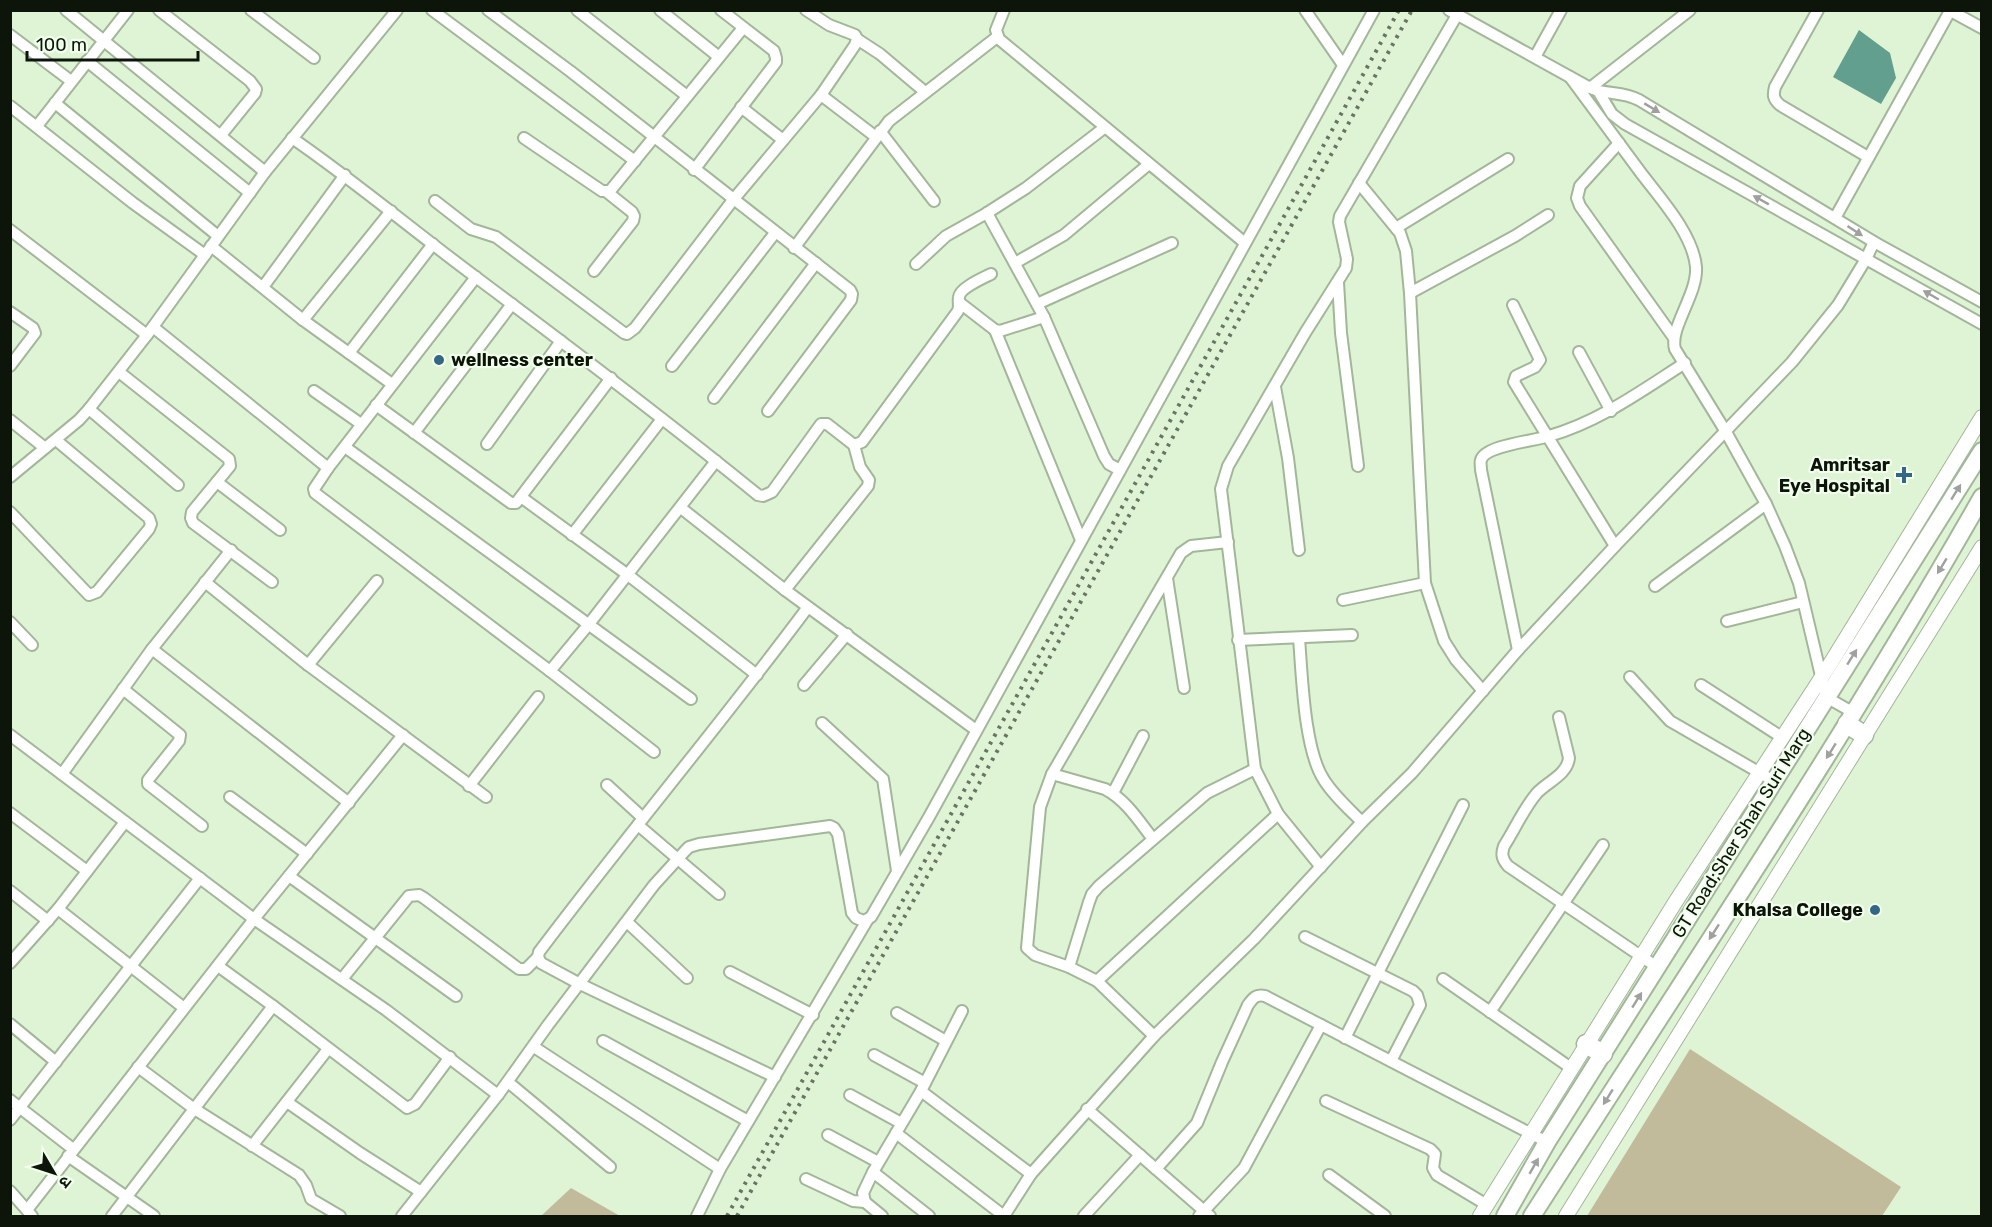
<svg xmlns="http://www.w3.org/2000/svg" width="1992" height="1227" font-family="Rubik,'Noto Sans Devanagari',sans-serif">
<style>
.green{fill:#c1bb9c}
.water{fill:#629f8f}
.lines{fill:none;stroke-linecap:round;stroke-linejoin:round}
.street-casing{stroke:#a2b799;stroke-width:14}
.secondary-casing{stroke:#a2b799;stroke-width:16}
.primary-casing{stroke:#a2b799;stroke-width:20}
.highway-casing{stroke:#a2b799;stroke-width:21}
.street{stroke:#fff;stroke-width:10}
.secondary{stroke:#fff;stroke-width:14}
.primary{stroke:#fff;stroke-width:16}
.highway{stroke:#fff;stroke-width:18}
.rail{stroke:#687562;stroke-width:4;stroke-dasharray:3 6;stroke-linecap:butt}
.oneway{fill:#9ea19d}
.poi-dot{fill:#336784;stroke:#f1feec;stroke-width:2}
.labels{text-anchor:middle;dominant-baseline:central;stroke-width:4.5;stroke-linejoin:round;paint-order:stroke}
.poi-label{font-size:18px;font-weight:bold;fill:#0d140a;stroke:#f1feec;text-anchor:end}
.street-label{font-size:18px;fill:#0d140a;stroke:#f1feec}
</style>
<rect width="100%" height="100%" fill="#def4d5"/>
<g class="green">
<polygon points="1690,1049 1901,1187 1882,1216 1587,1216"/>
<polygon points="571,1188 620,1216 541,1216"/>
</g>
<polygon class="water" points="1859,30 1890,53 1896,78 1881,104 1833,77"/>
<g class="lines">
<defs>
<g id="street">
<polyline points="66,10 265,172"/>
<polyline points="159,10 250,81 256,89 255,93 221,135"/>
<polyline points="251,10 314,58"/>
<polyline points="432,10 635,161"/>
<polyline points="488,10 570,71 850,290 852,294 851,300 768,411"/>
<polyline points="577,10 687,96"/>
<polyline points="660,10 719,57"/>
<polyline points="1004,10 996,30 999,39 1245,243"/>
<polyline points="1305,10 1343,65"/>
<path d="M1449,10L1590,88C1607,95 1622,91 1639,100L1874,242L1982,302"/>
<path d="M1818,10L1775,87C1773,95 1773,99 1780,105L1868,157"/>
<polyline points="1949,10 1982,28"/>
<polyline points="10,35 71,81"/>
<polyline points="857,39 880,54 925,92"/>
<polyline points="1535,57 1561,10"/>
<polyline points="87,61 250,193"/>
<path d="M1570,77C1594,109 1617,141 1641,173C1660,198 1693,234 1696,267C1698,294 1669,328 1675,349L1726,432L1766,504L1785,546L1799,583L1826,697L1854,713"/>
<polyline points="1590,88 1690,10"/>
<polyline points="1598,91 1612,114 1625,124 1982,324"/>
<polyline points="821,95 876,137"/>
<polyline points="55,103 218,236"/>
<polyline points="10,106 133,203 205,255"/>
<polyline points="741,107 783,140"/>
<polyline points="37,126 128,10"/>
<polyline points="880,131 934,201"/>
<path d="M292,138C356,182 415,232 477,278C572,349 666,420 758,495L763,496L772,492L821,424H827L854,445L862,442L958,311C960,306 958,302 959,297C960,288 983,278 991,274"/>
<polyline points="524,138 602,191 610,191 743,28"/>
<polyline points="1619,143 1580,186 1577,198 1580,206 1674,338"/>
<polyline points="694,170 776,62 776,58 774,51 721,10"/>
<polyline points="1359,183 1400,233 1406,251 1410,293 1425,583 1444,641 1456,660 1483,691"/>
<polyline points="435,201 471,229 496,237 624,333 627,334 635,328 733,200 821,95 855,45 857,39 855,35 829,25 806,10"/>
<polyline points="987,213 1044,317 1104,456 1109,464 1120,470"/>
<polyline points="1835,218 1950,11"/>
<polyline points="1396,228 1508,159"/>
<polyline points="10,230 147,335"/>
<polyline points="211,246 303,320 392,384"/>
<polyline points="794,248 889,121 997,37"/>
<polyline points="1015,263 1064,235 1149,164"/>
<polyline points="916,264 946,236 987,213 1026,188 1104,128"/>
<polyline points="594,271 633,221 634,216 632,212 607,192"/>
<polyline points="476,277 328,468 314,489 315,493 550,671 654,752"/>
<polyline points="1338,282 1341,333 1358,466"/>
<polyline points="263,287 345,175"/>
<polyline points="1410,293 1515,236 1548,215"/>
<polyline points="960,303 995,330 1000,331 1044,317"/>
<polyline points="1037,304 1172,243"/>
<polyline points="1513,305 1540,360 1535,367 1516,376 1514,382 1615,546"/>
<polyline points="10,312 33,328 35,333 10,366"/>
<polyline points="303,320 391,211"/>
<polyline points="153,327 328,468"/>
<polyline points="995,330 1081,540"/>
<polyline points="1579,352 1611,411"/>
<polyline points="349,353 433,244"/>
<polyline points="672,366 775,233"/>
<polyline points="119,372 229,459 230,466 192,512 191,518 193,523 272,582"/>
<polyline points="1275,387 1288,458 1299,550"/>
<polyline points="314,391 361,424"/>
<polyline points="714,398 816,263"/>
<polyline points="376,405 511,503 516,503 611,378"/>
<polyline points="89,409 178,485"/>
<polyline points="10,420 45,448"/>
<polyline points="414,433 512,304"/>
<polyline points="487,444 561,341"/>
<polyline points="345,447 691,699"/>
<polyline points="10,477 79,420 89,409 147,335 265,172 397,10"/>
<polyline points="217,482 280,530"/>
<polyline points="521,497 628,575 757,675"/>
<polyline points="681,508 785,590 976,730"/>
<polyline points="10,512 89,595 97,592 149,529 151,524 149,518 56,440"/>
<polyline points="572,535 662,419"/>
<polyline points="1167,578 1184,688"/>
<polyline points="205,582 308,665 486,797"/>
<polyline points="1655,586 1766,504"/>
<polyline points="785,590 868,486 869,480 860,467 854,445"/>
<polyline points="1343,600 1425,583"/>
<polyline points="1727,621 1803,602"/>
<polyline points="10,622 32,645"/>
<path d="M1299,638C1302,675 1304,750 1324,780C1334,796 1349,809 1362,822"/>
<polyline points="1238,640 1352,635"/>
<polyline points="152,649 349,803"/>
<path d="M1518,650L1481,470C1481,466 1480,463 1481,460C1485,445 1535,441 1549,436C1599,422 1641,391 1685,363"/>
<polyline points="308,665 377,581"/>
<polyline points="550,671 589,624 716,461"/>
<polyline points="1630,677 1670,721 1774,781"/>
<polyline points="804,685 847,634"/>
<polyline points="1701,685 1783,738"/>
<polyline points="123,689 180,735 179,741 148,780 148,784 202,826"/>
<path d="M1559,717L1569,758C1567,775 1547,782 1537,793C1524,808 1515,829 1504,846C1501,854 1502,859 1508,866L1657,967"/>
<polyline points="822,723 883,779 897,871"/>
<polyline points="10,735 254,919 386,1010 498,1095"/>
<polyline points="62,774 152,649 231,550"/>
<path d="M1052,774L1105,789C1126,800 1139,821 1153,839"/>
<polyline points="607,785 643,818"/>
<polyline points="469,786 538,697"/>
<polyline points="1113,793 1143,736"/>
<polyline points="230,797 307,854"/>
<polyline points="10,813 87,871"/>
<polyline points="638,825 719,894"/>
<polyline points="1321,867 1278,814 1255,769 1221,489 1228,466 1305,333 1346,268 1347,259 1339,222 1340,216 1457,15"/>
<polyline points="289,876 456,996"/>
<polyline points="10,891 48,921"/>
<polyline points="58,909 184,1008"/>
<polyline points="627,922 687,978"/>
<polyline points="1305,937 1413,991 1417,995 1420,1005 1391,1061"/>
<polyline points="10,963 58,909 125,822"/>
<polyline points="218,966 273,1006 407,1108 415,1104 450,1057"/>
<polyline points="1069,967 1089,902 1092,894 1099,886 1207,793 1255,769"/>
<polyline points="730,972 813,1015"/>
<polyline points="342,979 409,896 419,895 424,898 519,969 526,969 538,957"/>
<polyline points="1443,979 1571,1068"/>
<polyline points="1097,981 1278,814"/>
<polyline points="1490,1012 1603,845"/>
<polyline points="897,1013 946,1041"/>
<polyline points="10,1024 56,1062"/>
<polyline points="1154,1036 1097,981 1069,967 1035,955 1027,948 1040,807 1052,774 1181,553 1191,546 1228,542"/>
<polyline points="1345,1038 1463,805"/>
<polyline points="603,1041 748,1121"/>
<polyline points="534,1047 720,1169"/>
<polyline points="874,1055 925,1083"/>
<polyline points="138,1067 193,1108 299,1175 306,1185 311,1199 340,1216"/>
<path d="M775,1077L580,984L541,963L538,957L539,952C627,835 721,724 808,607"/>
<polyline points="508,1082 610,1167"/>
<polyline points="921,1091 1031,1174"/>
<polyline points="850,1095 901,1123"/>
<polyline points="10,1100 73,1149"/>
<polyline points="1326,1101 1430,1149 1435,1154 1433,1168 1437,1175 1487,1205"/>
<polyline points="287,1102 360,1153 421,1192"/>
<polyline points="1087,1109 1210,1216"/>
<polyline points="10,1120 200,878"/>
<polyline points="896,1133 1004,1216"/>
<polyline points="828,1135 878,1162"/>
<polyline points="252,1146 328,1049"/>
<polyline points="68,1156 154,1216"/>
<path d="M1156,1169L1197,1123L1222,1062L1248,1005C1253,998 1256,994 1265,996L1547,1142"/>
<polyline points="873,1172 929,1216"/>
<polyline points="1329,1175 1385,1216"/>
<polyline points="806,1179 853,1201 865,1202"/>
<polyline points="10,1191 32,1216"/>
<polyline points="27,1210 254,919 403,735"/>
<polyline points="112,1216 273,1006"/>
<polyline points="402,1216 498,1095 548,1025 654,885 685,851 689,847 699,844 830,826 834,828 838,834 852,913 856,918 864,921 871,917 929,817 1374,10"/>
<polyline points="697,1216 720,1169 868,919"/>
<polyline points="882,1216 865,1202 863,1193 873,1172 921,1091 962,1011"/>
<polyline points="1004,1216 1031,1174 1154,1036 1254,939 1362,822 1412,773 1518,650 1615,546 1792,362 1838,305 1866,259 1874,242"/>
<polyline points="1084,1216 1140,1155"/>
<polyline points="1199,1216 1244,1168 1321,1025"/>
</g>
<g id="secondary">
<polyline points="1480,1216 1676,901 1827,669 1982,417"/>
<polyline points="1566,1216 1982,547"/>
</g>
<g id="primary">
<polyline points="1505,1216 1547,1142 1982,451"/>
<path d="M1532,1216C1684,978 1842,743 1982,497"/>
</g>
<g id="highway">
<polyline points="1847,724 1864,735"/>
<polyline points="1586,1044 1603,1054"/>
</g>
</defs>
<use href="#street" class="street-casing"/>
<use href="#secondary" class="secondary-casing"/>
<use href="#primary" class="primary-casing"/>
<use href="#highway" class="highway-casing"/>
<use href="#street" class="street"/>
<use href="#secondary" class="secondary"/>
<use href="#primary" class="primary"/>
<use href="#highway" class="highway"/>
<g class="rail">
<polyline points="727,1216 1399,10"/>
<polyline points="737,1216 1412,10"/>
</g>
</g>
<defs><path id="oneway-solid" d="M-6-.8H1V-3.2L6.5 0L1 3.2V.8H-6Z" transform="scale(1.5)"/></defs>
<g class="oneway">
<use href="#oneway-solid" transform="translate(1652 108) rotate(31)"/>
<use href="#oneway-solid" transform="translate(1761 200) rotate(-151)"/>
<use href="#oneway-solid" transform="translate(1855 231) rotate(33)"/>
<use href="#oneway-solid" transform="translate(1931 295) rotate(-150)"/>
<use href="#oneway-solid" transform="translate(1956 492) rotate(-58)"/>
<use href="#oneway-solid" transform="translate(1942 566) rotate(121)"/>
<use href="#oneway-solid" transform="translate(1852 657) rotate(-58)"/>
<use href="#oneway-solid" transform="translate(1831 751) rotate(122)"/>
<use href="#oneway-solid" transform="translate(1714 932) rotate(123)"/>
<use href="#oneway-solid" transform="translate(1637 1000) rotate(-58)"/>
<use href="#oneway-solid" transform="translate(1608 1097) rotate(122)"/>
<use href="#oneway-solid" transform="translate(1534 1166) rotate(-60)"/>
</g>
<g class="poi-dot">
<circle cx="439" cy="360" r="6"/>
<path d="M1901 466h6v6h6v6h-6v6h-6v-6h-6v-6h6z"/>
<circle cx="1875" cy="910" r="6"/>
</g>
<g class="labels">
<g class="poi-label">
<text x="451" y="360" text-anchor="start">wellness center</text>
<text x="1890" y="465">Amritsar<tspan x="1890" dy="21">Eye Hospital</tspan></text>
<text x="1863" y="910">Khalsa College</text>
</g>
<g class="street-label">
<text transform="translate(1741 833) rotate(-58)">GT Road;Sher Shah Suri Marg</text>
</g>
</g>
<rect width="1992" height="1227" fill="none" stroke="#0d140a" stroke-width="24"/>
<g transform="translate(54 1173) rotate(129)" stroke="#f1feec" stroke-width="4.5" paint-order="stroke">
<path d="M0-4.5L10 22L0 15L-10 22Z" fill="#0d140a"/>
<text y="-9" font-size="16" font-weight="bold" text-anchor="middle" fill="#0d140a">उ</text>
</g>
<path d="M27 51v9h171v-9" fill="none" stroke="#0d140a" stroke-width="3"/>
<text x="36" y="51" font-size="18" fill="#0d140a" stroke="#f1feec" stroke-width="4.5" paint-order="stroke">100 m</text>
</svg>
